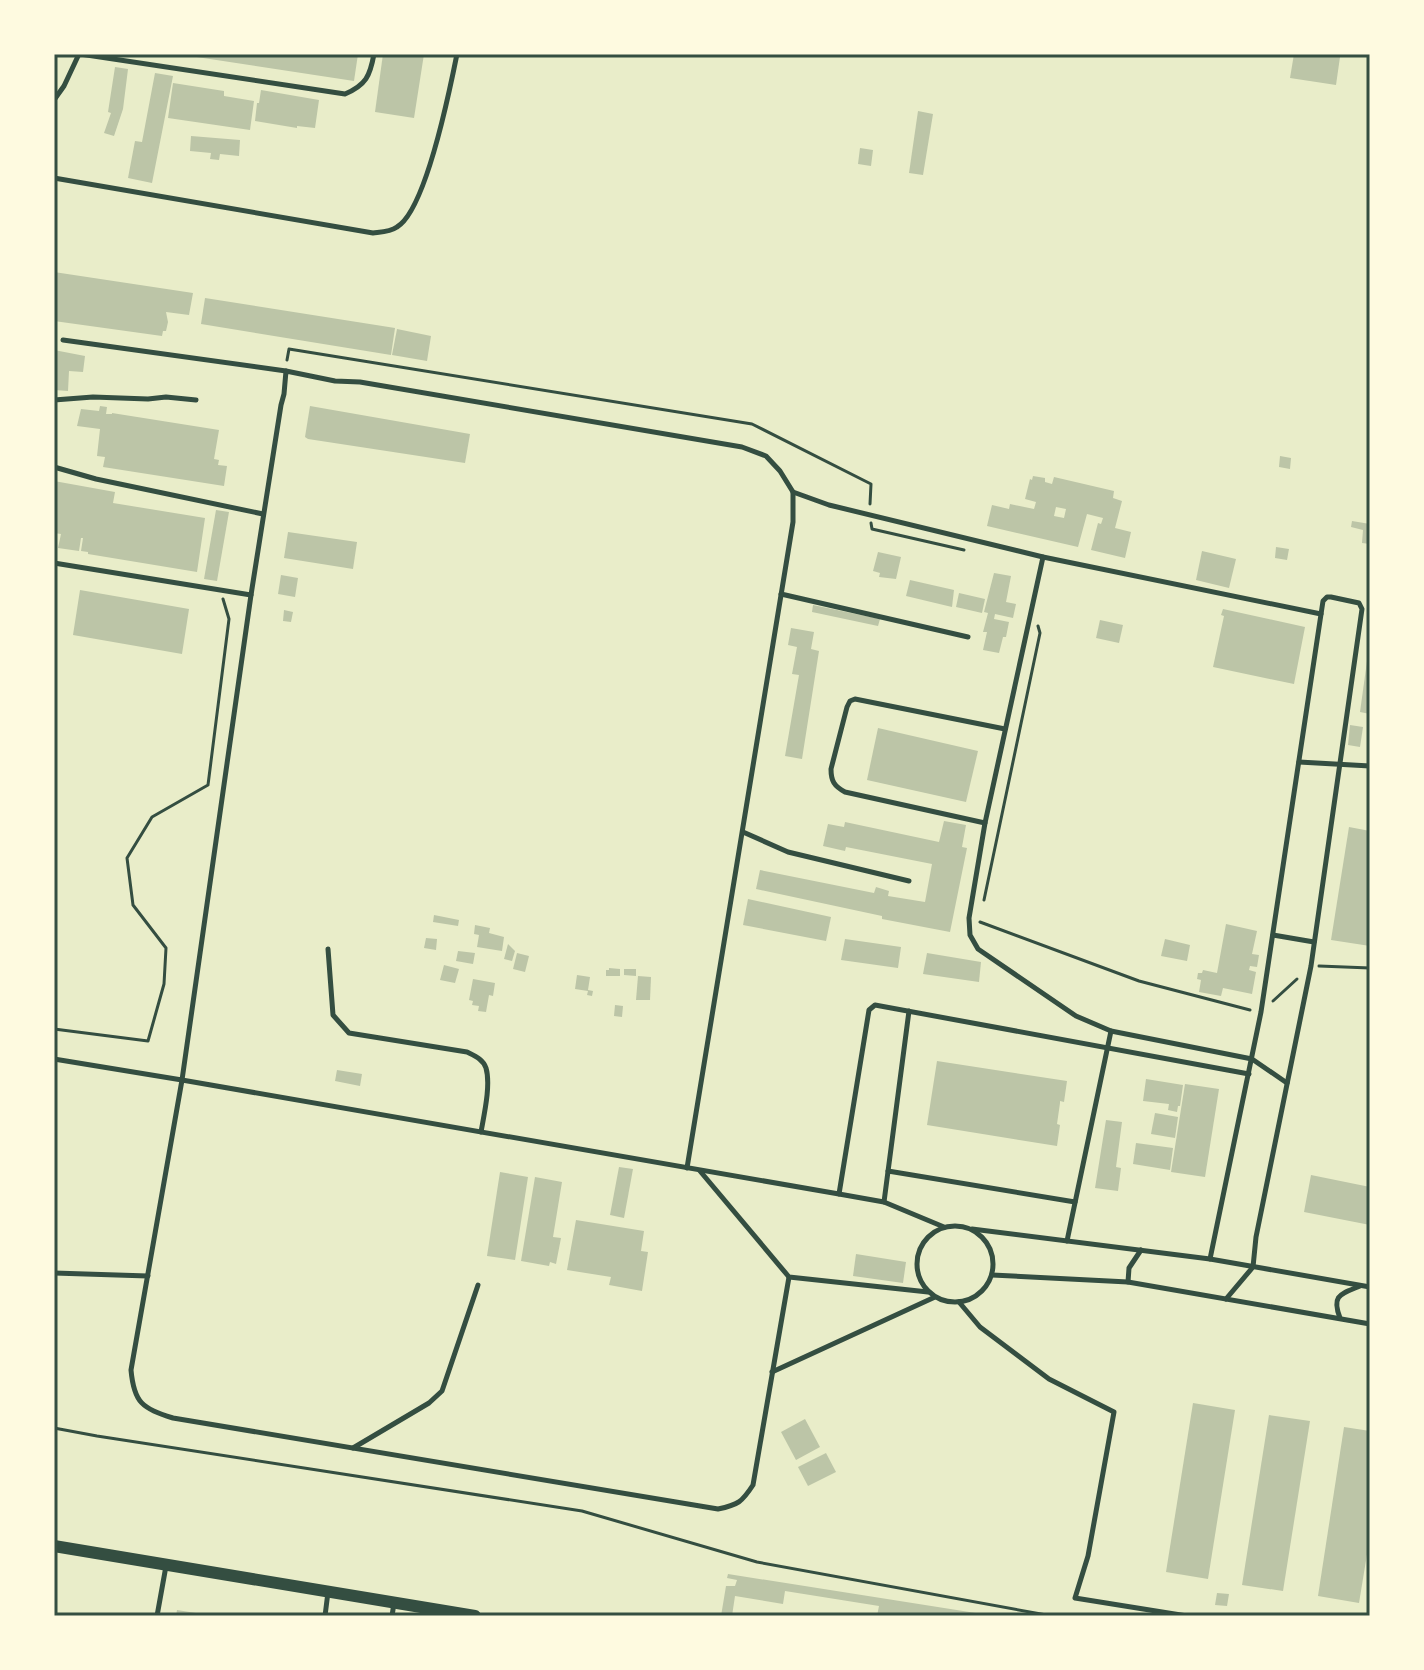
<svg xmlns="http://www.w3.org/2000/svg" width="1424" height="1670" font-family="'Fira Sans',sans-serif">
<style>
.building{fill:#bcc5a7;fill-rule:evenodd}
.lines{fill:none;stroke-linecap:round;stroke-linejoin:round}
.path{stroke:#344e41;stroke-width:3}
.service{stroke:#344e41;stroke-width:5}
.tertiary{stroke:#344e41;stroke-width:12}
.neatline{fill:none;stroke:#344e41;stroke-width:3}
</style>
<rect width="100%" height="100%" fill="#e9edc9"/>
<g class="building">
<polygon points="190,54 358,54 354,81 190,56"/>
<polygon points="383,54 424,54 414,118 375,112"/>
<polygon points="1294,54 1322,54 1340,57 1336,85 1290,78"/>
<polygon points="115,67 128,69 123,109 114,136 104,133 111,113 108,112"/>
<polygon points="155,73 173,76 152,183 128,178 135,141 142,142"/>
<polygon points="173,83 224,91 224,96 254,101 250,130 168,118"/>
<polygon points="261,90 319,100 315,128 297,126 297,128 255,121 257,103 259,103"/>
<polygon points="918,111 933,114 923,175 909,173"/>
<polygon points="191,136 240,140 239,156 220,154 219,160 210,159 211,153 190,151"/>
<polygon points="860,148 873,150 871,166 858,164"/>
<polygon points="54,272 193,293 189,315 166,312 168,322 166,331 163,331 162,336 54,321"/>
<polygon points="205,298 395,328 391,355 201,324"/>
<polygon points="397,329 431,336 427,361 392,355"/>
<polygon points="54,350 85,356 83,372 69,371 68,391 54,390"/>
<polygon points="100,406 107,407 106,414 112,414 112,413 219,430 214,459 219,460 218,465 227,466 224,486 103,467 105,457 97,456 100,429 77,426 81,409 99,411"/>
<polygon points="310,406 470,434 465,463 308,439 305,437"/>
<polygon points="1280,456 1291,458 1290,469 1279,467"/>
<path d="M1033,476L1045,478V482L1052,484L1054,477L1114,491L1113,498L1122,501L1115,528L1131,532L1125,558L1091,550L1098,523L1101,524L1103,518L1087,514L1078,547L987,526L992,505L1009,509L1010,504L1034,509L1036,502L1025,499L1030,479L1032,480ZM1056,507L1066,509L1064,518L1054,516Z"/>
<polygon points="54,481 115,492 113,503 205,518 197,572 88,554 88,552 81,551 83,538 81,538 79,551 58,548 61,534 54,533"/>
<polygon points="216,510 229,512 217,581 204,579"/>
<polygon points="1352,521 1370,524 1370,544 1362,543 1363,530 1351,527"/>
<polygon points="288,532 357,542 353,569 284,558"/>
<polygon points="1276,547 1289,549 1287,560 1275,558"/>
<polygon points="1202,551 1236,559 1229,588 1196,580"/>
<polygon points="878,552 901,557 896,579 879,577 880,573 873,571"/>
<polygon points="994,573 1011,576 1006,602 1016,604 1013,618 995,614 994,619 1009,622 1006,637 1003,637 999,653 983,650 987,632 983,632 988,613 984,612"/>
<polygon points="281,575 298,578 295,597 278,594"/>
<polygon points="910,580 954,590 952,607 906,596"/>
<polygon points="80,590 189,609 182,654 73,635"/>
<polygon points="959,593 985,599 982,613 956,607"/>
<polygon points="813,605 880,619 878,626 812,612"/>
<polygon points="1223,609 1305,627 1294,684 1213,667 1224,616 1221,615"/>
<polygon points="284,610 293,612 291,622 283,621"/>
<polygon points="1100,620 1123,625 1119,643 1096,638"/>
<polygon points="791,628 814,632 811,649 819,651 802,759 785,756 799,675 792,674 797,647 788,645"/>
<polygon points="1368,654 1370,654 1370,714 1360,712"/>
<polygon points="1350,725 1363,727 1360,747 1348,745"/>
<polygon points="878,728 978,751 966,802 867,780"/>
<polygon points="944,821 966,825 962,847 967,848 950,932 882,919 882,916 756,889 760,870 874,893 876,887 889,891 888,896 925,902 932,864 846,847 845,851 823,846 828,824 844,827 845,822 939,842"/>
<polygon points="1349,827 1370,831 1370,946 1331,940"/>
<polygon points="748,899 831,917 826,941 743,925"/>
<polygon points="434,915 459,920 458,926 433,922"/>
<polygon points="1226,924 1257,931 1252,954 1259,955 1257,967 1250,966 1249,970 1256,972 1252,994 1223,988 1221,996 1199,992 1201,980 1197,979 1198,973 1202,973 1203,970 1217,973"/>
<polygon points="475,925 490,928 489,933 504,937 502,951 477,947 479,935 474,934"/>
<polygon points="426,938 437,939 436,950 424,948"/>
<polygon points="845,939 901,947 898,968 841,960"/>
<polygon points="1165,939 1190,945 1187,961 1161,956"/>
<polygon points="508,944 515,951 512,961 504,959"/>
<polygon points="458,951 475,953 473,964 456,961"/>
<polygon points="517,953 529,956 525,972 513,969"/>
<polygon points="927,953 981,962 979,982 923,974"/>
<polygon points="444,965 459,969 455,983 440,980"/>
<polygon points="609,968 620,969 620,976 606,976 606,970 609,970"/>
<polygon points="624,969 636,969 636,976 624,975"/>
<polygon points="577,975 590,977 588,990 593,991 592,996 587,995 588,991 575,989"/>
<polygon points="638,976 651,977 650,1000 636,1000"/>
<polygon points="473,979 495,983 493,996 489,995 486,1012 478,1011 479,1006 472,1005 473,1001 469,1000"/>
<polygon points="615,1005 623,1006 622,1017 614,1016"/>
<polygon points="937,1061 1067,1081 1064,1102 1060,1101 1060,1103 1057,1124 1060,1125 1057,1146 927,1125"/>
<polygon points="337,1070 362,1074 360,1086 335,1081"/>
<polygon points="1146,1079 1183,1085 1180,1106 1178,1106 1177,1112 1168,1110 1169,1104 1143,1101"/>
<polygon points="1185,1084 1219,1089 1205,1177 1171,1172"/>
<polygon points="1155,1113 1178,1117 1175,1138 1151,1134"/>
<polygon points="1106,1120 1122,1122 1116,1167 1121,1168 1118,1191 1095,1188"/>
<polygon points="1136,1143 1173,1148 1170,1170 1133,1164"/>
<polygon points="619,1167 633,1169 624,1218 610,1215"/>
<polygon points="500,1172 528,1177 515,1260 487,1256"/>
<polygon points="1311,1175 1370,1187 1370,1225 1304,1212"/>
<polygon points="535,1177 562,1182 553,1237 561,1238 556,1264 550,1262 549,1266 521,1261"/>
<polygon points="576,1220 644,1231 641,1251 648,1252 642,1291 609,1285 611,1277 567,1270"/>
<polygon points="856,1254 906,1262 903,1283 853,1276"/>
<polygon points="1193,1403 1235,1410 1208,1579 1166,1572"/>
<polygon points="1269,1415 1310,1421 1283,1591 1242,1585"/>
<polygon points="805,1419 820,1447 796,1460 781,1432"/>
<polygon points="1344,1427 1370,1431 1370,1536 1359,1603 1318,1596"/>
<polygon points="826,1453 836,1472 808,1486 798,1467"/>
<polygon points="728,1574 982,1614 982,1616 877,1616 879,1606 785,1591 783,1604 735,1596 732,1616 721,1616 726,1586 735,1586 737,1580 727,1578"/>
<polygon points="1217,1593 1229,1594 1227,1606 1215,1605"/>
<polygon points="177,1610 202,1614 201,1616 176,1616"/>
</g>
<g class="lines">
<g class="path">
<polyline points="287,360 289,349 752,424 871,484 870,504"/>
<polyline points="871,523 872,529 964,550"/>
<polyline points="984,900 1040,633 1038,626"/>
<polyline points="980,922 1139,981 1250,1010"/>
<polyline points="1319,966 1370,968"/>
<polyline points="1273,1001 1297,979"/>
<polyline points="54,1029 148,1041 164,984 166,948 133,905 127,858 152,817 208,785 229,619 223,599"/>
<polyline points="54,1428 97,1436 582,1511 757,1562 1052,1616"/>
</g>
<g class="service">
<path d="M80,54L345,94C366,85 370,76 374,54"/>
<polyline points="54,100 64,86 79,54"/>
<path d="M54,178L373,233C381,232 390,232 397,227C426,210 450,89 457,54"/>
<polyline points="63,340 286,371"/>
<polyline points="54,400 93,397 148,399 166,397 196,400"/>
<polyline points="54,467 96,479 263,514"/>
<polyline points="793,492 829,505 1043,557 1321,614"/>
<polyline points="1043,557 985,823 969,918 970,935 978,949 1076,1016 1111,1031 1067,1241"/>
<polyline points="54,563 251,595"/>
<polyline points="781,594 968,637"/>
<polyline points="1299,762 1370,766"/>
<path d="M985,823L845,792C834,786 831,781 831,769L847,707L850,701L855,699L1005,729"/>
<polyline points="743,832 788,852 909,881"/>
<polyline points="1273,935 1314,942"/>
<path d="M328,949L333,1015L349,1033L467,1052C475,1056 483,1059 486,1068C491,1085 484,1115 481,1132"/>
<polyline points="1111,1031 1252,1059 1287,1083"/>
<polyline points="54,1059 182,1080 839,1194 884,1202 944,1227"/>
<path d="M687,1168L793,522V492L780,471L766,456L742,447L360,382L335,381L286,371L284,394L281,405L251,595L182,1080L131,1370C134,1403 142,1408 173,1418L718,1509C738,1505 742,1502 753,1485L789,1277"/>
<polyline points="700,1171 789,1277 928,1292"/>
<polyline points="888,1171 1075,1202"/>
<polyline points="839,1194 869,1010 875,1005 1249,1074"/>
<polyline points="884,1202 909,1011"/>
<circle cx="955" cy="1264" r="38"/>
<polyline points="972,1229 1210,1259 1370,1287"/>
<polyline points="1210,1259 1261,1012 1323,601 1327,597 1331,597 1359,603 1362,609 1311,966 1256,1237 1253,1267 1226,1299"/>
<polyline points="54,1273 148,1276"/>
<polyline points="992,1275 1128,1282 1370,1324"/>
<polyline points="1128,1282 1129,1268 1141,1250"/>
<polyline points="959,1302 980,1327 1049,1379 1114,1412 1088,1556 1075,1598 1187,1616"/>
<path d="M1340,1318C1331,1295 1341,1294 1360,1286"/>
<polyline points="772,1372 935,1297"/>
<polyline points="353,1448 429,1403 442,1391 478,1285"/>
<polyline points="157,1616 166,1566"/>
<polyline points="325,1616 328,1592"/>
<polyline points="392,1616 394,1603"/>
</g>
<polyline class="tertiary" points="54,1546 475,1616"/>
</g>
<rect width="1424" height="1670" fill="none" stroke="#fefae0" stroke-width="112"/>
<rect x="56" y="56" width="1312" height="1558" class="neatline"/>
</svg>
